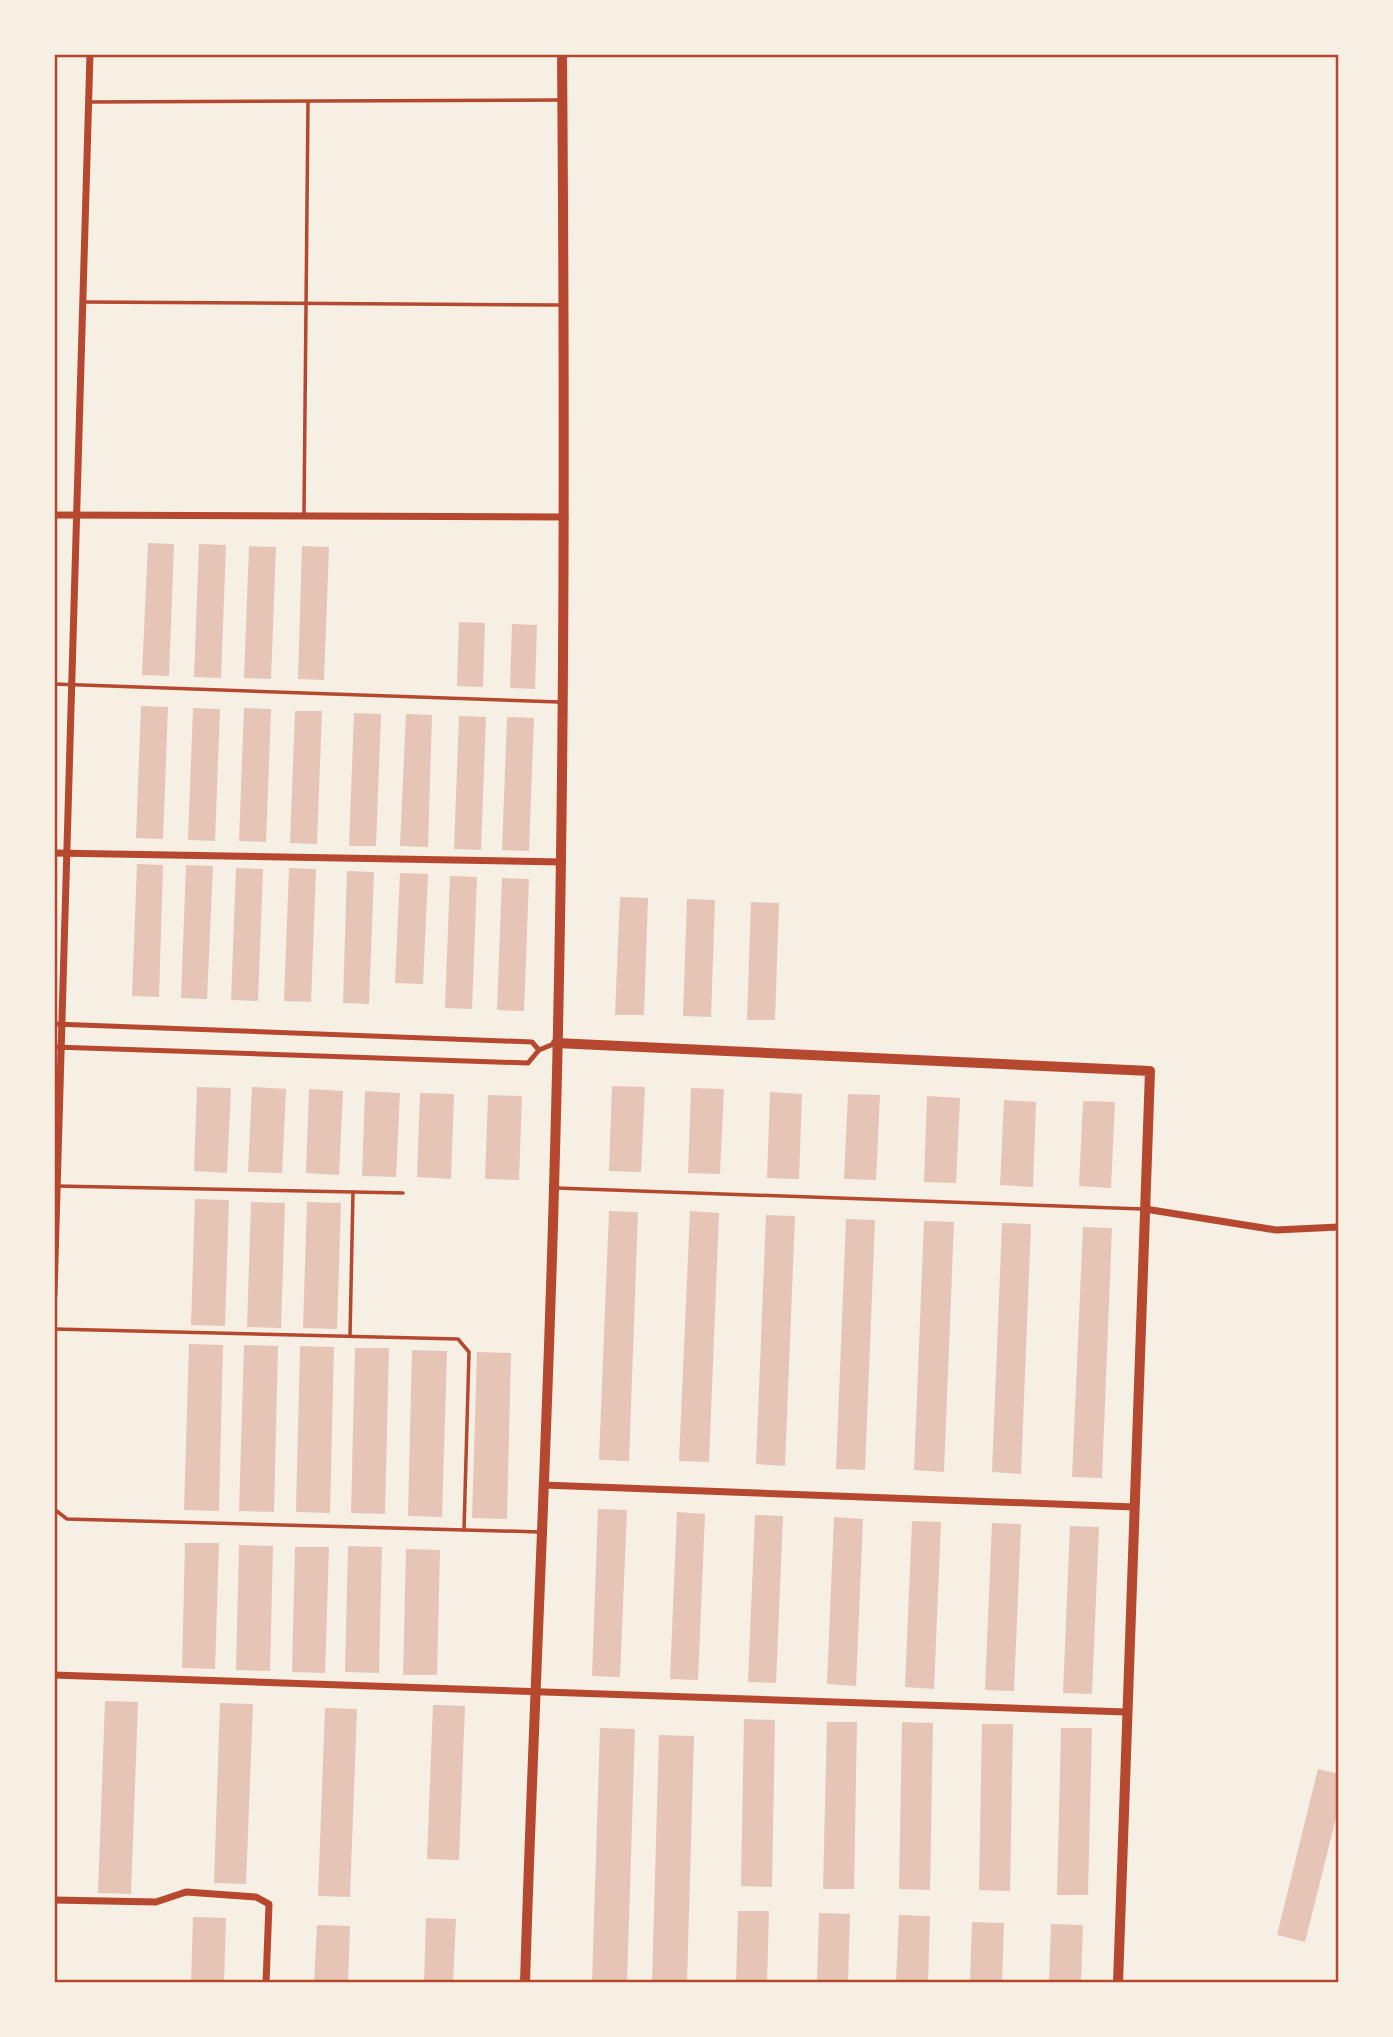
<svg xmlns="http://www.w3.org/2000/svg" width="1393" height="2037" font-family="'IBM Plex Sans',sans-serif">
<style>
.building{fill:#e6c5b7}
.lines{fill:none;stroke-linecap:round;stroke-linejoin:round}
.service{stroke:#b5482f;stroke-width:3.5}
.pedestrian{stroke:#b5482f;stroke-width:5}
.minor{stroke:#b5482f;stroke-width:7}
.tertiary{stroke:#b5482f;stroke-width:10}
.secondary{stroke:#b5482f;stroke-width:10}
.neatline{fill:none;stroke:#b5482f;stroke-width:2.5}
</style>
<rect width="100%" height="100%" fill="#f6efe4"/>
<g class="building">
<polygon points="148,543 174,544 169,676 142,675"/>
<polygon points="199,544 226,545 221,678 194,677"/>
<polygon points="249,546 276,547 271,679 244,678"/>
<polygon points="302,546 329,547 324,680 298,679"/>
<polygon points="459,622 485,623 483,687 457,686"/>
<polygon points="512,624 537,625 535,689 510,688"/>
<polygon points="141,706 168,707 163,839 136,838"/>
<polygon points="193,708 220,709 215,841 188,840"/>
<polygon points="244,708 271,709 266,842 239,841"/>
<polygon points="295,711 322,711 317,844 290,843"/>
<polygon points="354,713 381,714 376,846 349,846"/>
<polygon points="406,714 432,715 428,847 400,846"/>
<polygon points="459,716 486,717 481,850 454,849"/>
<polygon points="507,717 534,718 529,851 502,850"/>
<polygon points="137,864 163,865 159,997 132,996"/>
<polygon points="186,865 213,866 207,999 181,998"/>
<polygon points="236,868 263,869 258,1001 231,1000"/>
<polygon points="289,868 316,869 311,1002 284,1001"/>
<polygon points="347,871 374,872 369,1004 343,1003"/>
<polygon points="400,873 428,874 423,984 395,983"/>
<polygon points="450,876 477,877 472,1009 445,1008"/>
<polygon points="502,878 529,879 524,1011 497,1010"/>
<polygon points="620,897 648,898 644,1015 615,1015"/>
<polygon points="687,899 715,900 711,1017 683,1016"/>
<polygon points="751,902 779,903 775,1020 747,1020"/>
<polygon points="612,1086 645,1087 641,1172 609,1171"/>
<polygon points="197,1087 231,1088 227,1173 194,1171"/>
<polygon points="252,1087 286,1089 282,1173 248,1172"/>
<polygon points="691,1088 724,1089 720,1174 688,1173"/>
<polygon points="309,1089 343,1091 339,1175 306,1173"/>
<polygon points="365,1091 400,1093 396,1177 362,1176"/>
<polygon points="770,1092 802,1094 799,1179 767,1178"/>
<polygon points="420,1093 454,1094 451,1179 417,1177"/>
<polygon points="848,1094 880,1095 876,1180 844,1179"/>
<polygon points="488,1095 522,1096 519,1180 485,1179"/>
<polygon points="927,1096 960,1098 956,1183 924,1182"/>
<polygon points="1004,1100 1036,1102 1033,1187 1000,1185"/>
<polygon points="1083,1101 1115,1102 1111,1188 1079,1186"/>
<polygon points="195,1199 229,1200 225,1326 191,1325"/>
<polygon points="251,1202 285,1203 281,1328 247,1327"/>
<polygon points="307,1202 341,1203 337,1329 303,1328"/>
<polygon points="609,1211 638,1212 629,1461 599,1460"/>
<polygon points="690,1211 719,1213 709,1462 679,1461"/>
<polygon points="766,1215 795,1216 785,1466 756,1464"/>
<polygon points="846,1219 875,1220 865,1470 836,1469"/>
<polygon points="924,1221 954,1222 944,1472 914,1470"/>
<polygon points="1002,1223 1031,1224 1021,1474 992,1472"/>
<polygon points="1083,1227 1112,1228 1102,1478 1072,1477"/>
<polygon points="189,1344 223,1345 219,1511 184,1510"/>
<polygon points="244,1345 278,1346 274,1512 239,1511"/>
<polygon points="300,1346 334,1347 330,1513 296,1512"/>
<polygon points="355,1348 389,1348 385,1514 351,1513"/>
<polygon points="412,1350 447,1351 442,1517 408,1516"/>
<polygon points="477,1352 511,1353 507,1519 472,1518"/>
<polygon points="598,1509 627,1510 620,1677 592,1676"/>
<polygon points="677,1512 705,1514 698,1680 670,1679"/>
<polygon points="755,1515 783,1516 776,1683 748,1682"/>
<polygon points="834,1517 863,1519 856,1686 827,1684"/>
<polygon points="912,1521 941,1522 934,1689 905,1687"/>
<polygon points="992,1523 1021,1524 1014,1691 985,1690"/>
<polygon points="1070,1526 1099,1527 1092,1694 1063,1693"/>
<polygon points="185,1543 219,1543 215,1669 182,1668"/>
<polygon points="239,1545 273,1546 270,1671 236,1670"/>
<polygon points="348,1546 382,1547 379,1673 345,1672"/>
<polygon points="295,1547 329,1547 325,1673 292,1672"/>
<polygon points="406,1549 440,1550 437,1675 403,1675"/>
<polygon points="105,1701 138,1702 131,1894 98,1893"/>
<polygon points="220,1703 253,1704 246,1884 214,1883"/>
<polygon points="433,1705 465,1706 459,1860 427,1859"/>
<polygon points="325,1708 357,1709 350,1897 318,1896"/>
<polygon points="744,1719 775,1720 772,1887 741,1886"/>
<polygon points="827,1722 857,1722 854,1889 823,1889"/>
<polygon points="902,1722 933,1723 930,1890 899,1889"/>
<polygon points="982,1724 1013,1724 1010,1891 979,1890"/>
<polygon points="600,1728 635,1729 627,1983 592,1983"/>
<polygon points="1061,1728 1092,1728 1088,1895 1057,1895"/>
<polygon points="659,1735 694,1736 687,1983 652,1983"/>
<polygon points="1318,1769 1339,1774 1339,1806 1305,1942 1277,1935"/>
<polygon points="738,1911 769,1911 767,1983 736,1983"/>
<polygon points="819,1913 850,1914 848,1983 817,1983"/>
<polygon points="899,1915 930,1916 928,1983 896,1983"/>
<polygon points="193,1917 226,1918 224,1983 191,1983"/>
<polygon points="426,1918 456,1919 453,1983 424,1983"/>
<polygon points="972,1922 1004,1923 1002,1983 970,1983"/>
<polygon points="1051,1924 1083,1925 1081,1983 1049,1983"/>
<polygon points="317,1925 350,1926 348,1983 314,1983"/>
</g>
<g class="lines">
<g class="service">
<polyline points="89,102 559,100"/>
<polyline points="83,302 560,305"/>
<polyline points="304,514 308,102"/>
<polyline points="54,684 559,702"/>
<polyline points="56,1186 403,1193"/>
<polyline points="556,1188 1143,1209"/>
<polyline points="54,1329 458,1339 469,1352 464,1530"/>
<polyline points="350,1336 353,1192"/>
<polyline points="54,1509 67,1519 540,1532"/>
</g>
<g class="pedestrian">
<polyline points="54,1024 532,1042 539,1050 556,1043"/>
<polyline points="54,1047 528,1063 539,1050"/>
</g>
<g class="minor">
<polyline points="54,515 565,517"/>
<polyline points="54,853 562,862"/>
<polyline points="1145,1209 1276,1230 1339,1227"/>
<polyline points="54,1295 90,54"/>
<polyline points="543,1485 1134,1507"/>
<polyline points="54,1675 1126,1712"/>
<polyline points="54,1900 156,1902 186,1892 256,1897 269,1904 266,1983"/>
</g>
<polyline class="tertiary" points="556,1043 1150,1071 1118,1983"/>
<path class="secondary" d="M525,1983C533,1718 547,1453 554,1188C565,810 565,432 562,54"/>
</g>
<rect width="1393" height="2037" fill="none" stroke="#f6efe4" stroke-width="112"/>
<rect x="56" y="56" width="1281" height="1925" class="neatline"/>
</svg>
